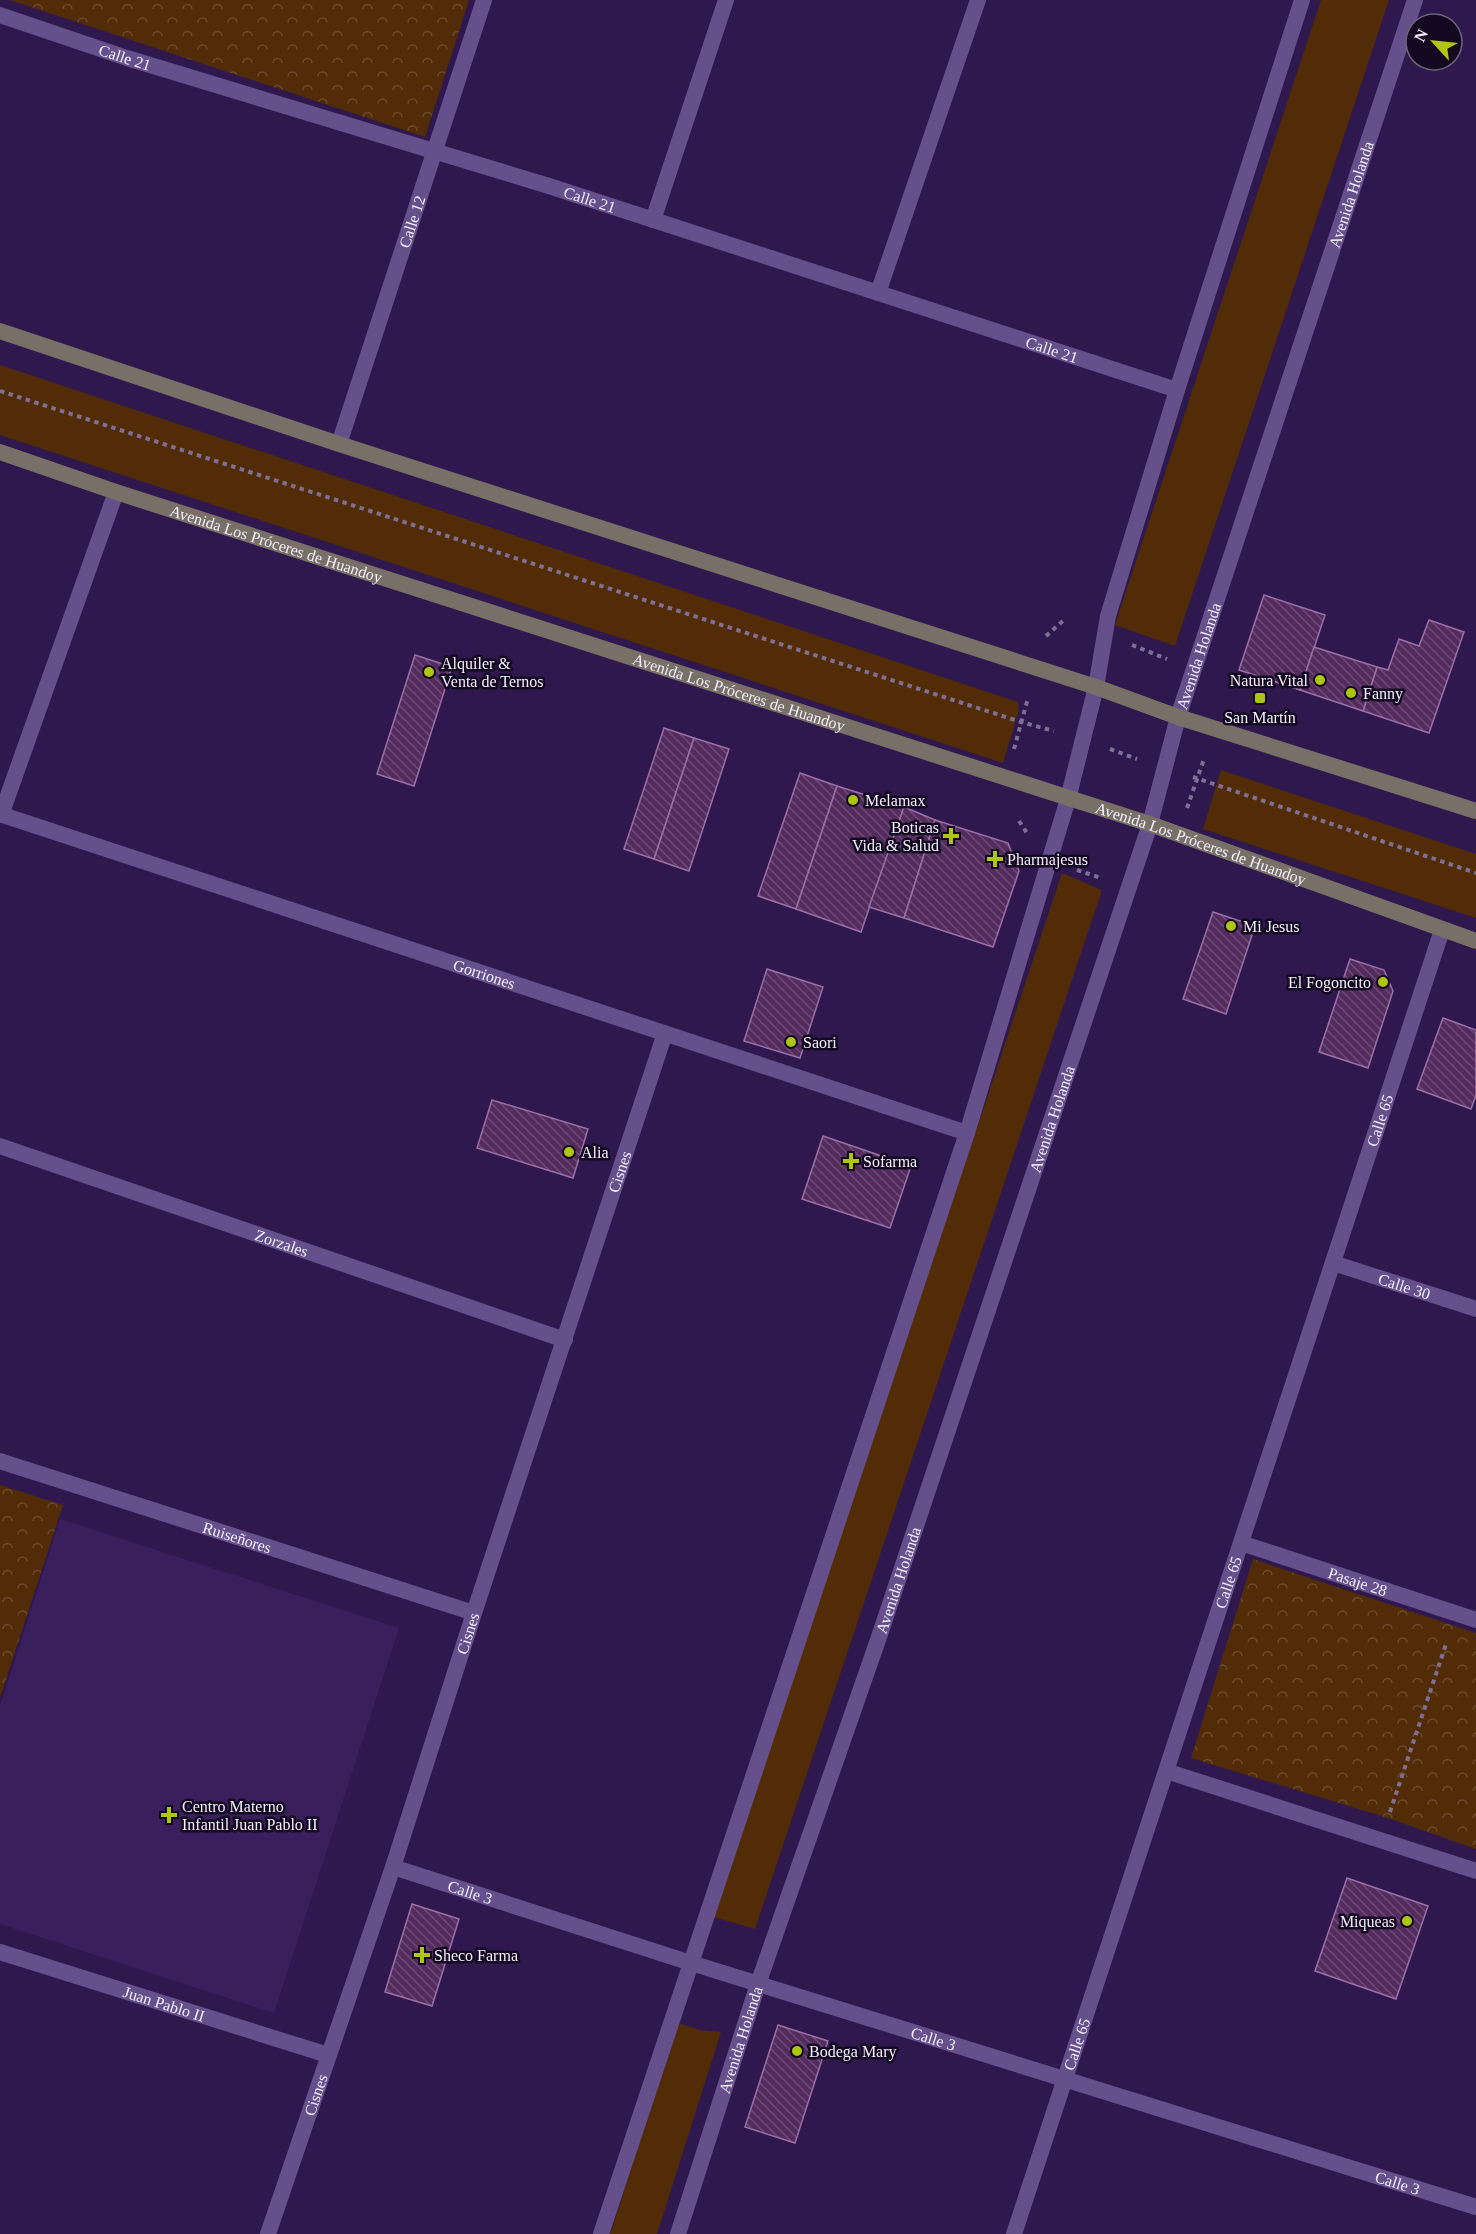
<svg xmlns="http://www.w3.org/2000/svg" width="1476" height="2234" font-family="'Times New Roman',serif">
<style>
.built{fill:#39205c}
.grass{fill:#522c07}
.park{fill:url(#park-crowns)}
.building{fill:url(#building-back-hatch);stroke:#9b70a7;stroke-width:1.5}
.lines{fill:none;stroke-linecap:round;stroke-linejoin:round}
.path{stroke:#7e7095;stroke-width:4;stroke-dasharray:4.5 4.5;stroke-linecap:butt}
.minor{stroke:#65508b;stroke-width:16}
.tertiary{stroke:#65508b;stroke-width:16}
.secondary{stroke:#787066;stroke-width:16}
.poi-dot{fill:#adc610;stroke:#130a21;stroke-width:2}
.labels{text-anchor:middle;dominant-baseline:central;stroke-width:5;stroke-linejoin:round;paint-order:stroke}
.street-label{font-size:16px;fill:#f3effd;stroke:#130a21}
.poi-label{font-size:16px;fill:#f3effd;stroke:#130a21;text-anchor:start}
</style>
<defs>
<pattern id="park-crowns" width="20" height="18" patternUnits="userSpaceOnUse" patternTransform="scale(1.5)"><rect width="20" height="18" fill="#522c07"/><path d="M2 6a3 3 0 1 1 6 0M12 15a3 3 0 1 1 6 0" fill="none" stroke="#6b4b2c"/></pattern>
<pattern id="building-back-hatch" width="6" height="6" patternUnits="userSpaceOnUse" patternTransform="scale(1.5)"><rect width="6" height="6" fill="#532b5d"/><path d="M-1 5l2 2M0 0l6 6M5-1l2 2" fill="none" stroke="#6c4a75"/></pattern>
</defs>
<rect width="100%" height="100%" fill="#2e184e"/>
<polygon class="built" points="60,1519 399,1628 274,2013 0,1924 0,1706"/>
<g class="grass">
<polygon points="1321,0 1389,0 1175,646 1115,625"/>
<polygon points="0,365 1018,702 1019,710 1003,763 0,435"/>
<polygon points="1221,770 1476,854 1476,918 1203,829"/>
<polygon points="1062,873 1102,890 755,1929 714,1917"/>
<polygon points="678,2023 700,2030 721,2032 657,2234 610,2234"/>
</g>
<g class="park">
<polygon points="10,0 469,0 425,137"/>
<polygon points="0,1485 63,1505 0,1698"/>
<polygon points="1253,1559 1476,1633 1476,1849 1388,1818 1191,1758"/>
</g>
<g class="building">
<polygon points="1264,595 1325,615 1300,690 1239,670"/>
<polygon points="1429,620 1464,632 1429,733 1363,711 1377,667 1388,670 1399,639 1419,646"/>
<polygon points="1314,647 1377,667 1363,711 1300,690"/>
<polygon points="415,655 452,667 414,786 377,774"/>
<polygon points="664,728 694,738 654,859 624,849"/>
<polygon points="694,738 729,749 689,871 654,859"/>
<polygon points="800,773 837,786 796,909 758,896"/>
<polygon points="837,786 904,807 861,932 796,909"/>
<polygon points="904,807 935,820 904,918 869,907"/>
<polygon points="935,820 1008,843 1019,871 993,947 904,918"/>
<polygon points="1213,912 1255,926 1226,1014 1183,999"/>
<polygon points="1350,959 1384,970 1393,991 1368,1068 1319,1052"/>
<polygon points="767,969 823,987 800,1058 744,1041"/>
<polygon points="1443,1018 1476,1030 1476,1095 1471,1109 1417,1089"/>
<polygon points="492,1100 588,1129 573,1178 477,1148"/>
<polygon points="823,1136 911,1166 890,1228 802,1199"/>
<polygon points="1347,1878 1428,1906 1396,1999 1315,1971"/>
<polygon points="412,1904 459,1919 432,2006 385,1992"/>
<polygon points="778,2025 828,2041 795,2143 745,2127"/>
</g>
<g class="lines">
<g class="path">
<polyline points="0,391 1021,722 1054,731"/>
<polyline points="1046,636 1066,618"/>
<polyline points="1132,645 1167,659"/>
<polyline points="1014,749 1028,698"/>
<polyline points="1110,749 1137,759"/>
<polyline points="1193,777 1476,873"/>
<polyline points="1187,808 1204,759"/>
<polyline points="1019,821 1027,833"/>
<polyline points="1077,870 1101,878"/>
<polyline points="1390,1812 1447,1641"/>
</g>
<g class="minor">
<path id="s1" d="M0,15L127,58L549,186L1177,390"/>
<polyline points="653,220 726,0"/>
<polyline points="878,293 978,0"/>
<path id="s2" d="M339,444L484,0"/>
<path id="s3" d="M0,814L967,1133"/>
<polyline points="1,815 116,492"/>
<path id="s4" d="M0,1146L565,1340"/>
<path id="s5" d="M1333,1263L1476,1309"/>
<path id="s6" d="M0,1461L474,1613"/>
<path id="s7" d="M1241,1543L1476,1620"/>
<polyline points="1166,1771 1476,1871"/>
<path id="s8" d="M393,1867L691,1963L1476,2207"/>
<path id="s9" d="M0,1952L328,2055"/>
<path id="s10" d="M268,2234L393,1867L474,1613L665,1033"/>
<path id="s11" d="M1014,2234L1442,930"/>
</g>
<g class="tertiary">
<polyline points="601,2234 967,1133 1068,799 1096,687 1108,616 1177,390 1302,0"/>
<path id="s12" d="M678,2234L758,1984L879,1637L1150,824L1178,717L1415,0"/>
</g>
<g class="secondary">
<polyline points="0,331 339,444 1096,687 1178,717 1476,811"/>
<path id="s13" d="M0,452L116,492L1150,824L1476,941"/>
</g>
</g>
<g class="poi-dot">
<circle cx="429" cy="672" r="6"/>
<circle cx="1320" cy="680" r="6"/>
<circle cx="1351" cy="693" r="6"/>
<rect x="1254" y="692" width="12" height="12" rx="3"/>
<circle cx="853" cy="800" r="6"/>
<path d="M948 827h6v6h6v6h-6v6h-6v-6h-6v-6h6z"/>
<path d="M992 850h6v6h6v6h-6v6h-6v-6h-6v-6h6z"/>
<circle cx="1231" cy="926" r="6"/>
<circle cx="1383" cy="982" r="6"/>
<circle cx="791" cy="1042" r="6"/>
<circle cx="569" cy="1152" r="6"/>
<path d="M848 1152h6v6h6v6h-6v6h-6v-6h-6v-6h6z"/>
<path d="M166 1806h6v6h6v6h-6v6h-6v-6h-6v-6h6z"/>
<circle cx="1407" cy="1921" r="6"/>
<path d="M419 1946h6v6h6v6h-6v6h-6v-6h-6v-6h6z"/>
<circle cx="797" cy="2051" r="6"/>
</g>
<g class="labels">
<g class="street-label">
<text stroke="none"><textPath href="#s1" startOffset="132">Calle 21</textPath></text>
<text stroke="none"><textPath href="#s12" startOffset="2148">Avenida Holanda</textPath></text>
<text stroke="none"><textPath href="#s1" startOffset="618">Calle 21</textPath></text>
<text stroke="none"><textPath href="#s2" startOffset="234">Calle 12</textPath></text>
<text stroke="none"><textPath href="#s1" startOffset="1104">Calle 21</textPath></text>
<text stroke="none"><textPath href="#s13" startOffset="291">Avenida Los Próceres de Huandoy</textPath></text>
<text stroke="none"><textPath href="#s12" startOffset="1662">Avenida Holanda</textPath></text>
<text stroke="none"><textPath href="#s13" startOffset="777">Avenida Los Próceres de Huandoy</textPath></text>
<text stroke="none"><textPath href="#s13" startOffset="1263">Avenida Los Próceres de Huandoy</textPath></text>
<text stroke="none"><textPath href="#s3" startOffset="510">Gorriones</textPath></text>
<text stroke="none"><textPath href="#s12" startOffset="1176">Avenida Holanda</textPath></text>
<text stroke="none"><textPath href="#s11" startOffset="1172">Calle 65</textPath></text>
<text stroke="none"><textPath href="#s10" startOffset="1119">Cisnes</textPath></text>
<text stroke="none"><textPath href="#s4" startOffset="298">Zorzales</textPath></text>
<text stroke="none"><textPath href="#s5" startOffset="75">Calle 30</textPath></text>
<text stroke="none"><textPath href="#s6" startOffset="249">Ruiseñores</textPath></text>
<text stroke="none"><textPath href="#s12" startOffset="690">Avenida Holanda</textPath></text>
<text stroke="none"><textPath href="#s11" startOffset="686">Calle 65</textPath></text>
<text stroke="none"><textPath href="#s7" startOffset="123">Pasaje 28</textPath></text>
<text stroke="none"><textPath href="#s10" startOffset="633">Cisnes</textPath></text>
<text stroke="none"><textPath href="#s8" startOffset="81">Calle 3</textPath></text>
<text stroke="none"><textPath href="#s9" startOffset="172">Juan Pablo II</textPath></text>
<text stroke="none"><textPath href="#s8" startOffset="567">Calle 3</textPath></text>
<text stroke="none"><textPath href="#s12" startOffset="204">Avenida Holanda</textPath></text>
<text stroke="none"><textPath href="#s11" startOffset="200">Calle 65</textPath></text>
<text stroke="none"><textPath href="#s10" startOffset="147">Cisnes</textPath></text>
<text stroke="none"><textPath href="#s8" startOffset="1053">Calle 3</textPath></text>
</g>
<g class="poi-label">
<text x="441" y="663">Alquiler &amp;<tspan x="441" dy="18">Venta de Ternos</tspan></text>
<text x="1308" y="680" text-anchor="end">Natura Vital</text>
<text x="1363" y="693">Fanny</text>
<text x="1260" y="717" text-anchor="middle">San Martín</text>
<text x="865" y="800">Melamax</text>
<text x="939" y="827" text-anchor="end">Boticas<tspan x="939" dy="18">Vida &amp; Salud</tspan></text>
<text x="1007" y="859">Pharmajesus</text>
<text x="1243" y="926">Mi Jesus</text>
<text x="1371" y="982" text-anchor="end">El Fogoncito</text>
<text x="803" y="1042">Saori</text>
<text x="581" y="1152">Alia</text>
<text x="863" y="1161">Sofarma</text>
<text x="182" y="1806">Centro Materno<tspan x="182" dy="18">Infantil Juan Pablo II</tspan></text>
<text x="1395" y="1921" text-anchor="end">Miqueas</text>
<text x="434" y="1955">Sheco Farma</text>
<text x="809" y="2051">Bodega Mary</text>
</g>
</g>
<g transform="translate(1434 42) rotate(297)"><circle r="28" fill="#130a21" stroke="#6d6679" stroke-width="1.5"/>
<path d="M0-4.5L10 22L0 15L-10 22Z" fill="#adc610"/>
<text y="-9" font-size="16" font-weight="bold" text-anchor="middle" fill="#f3effd">N</text>
</g>
</svg>
